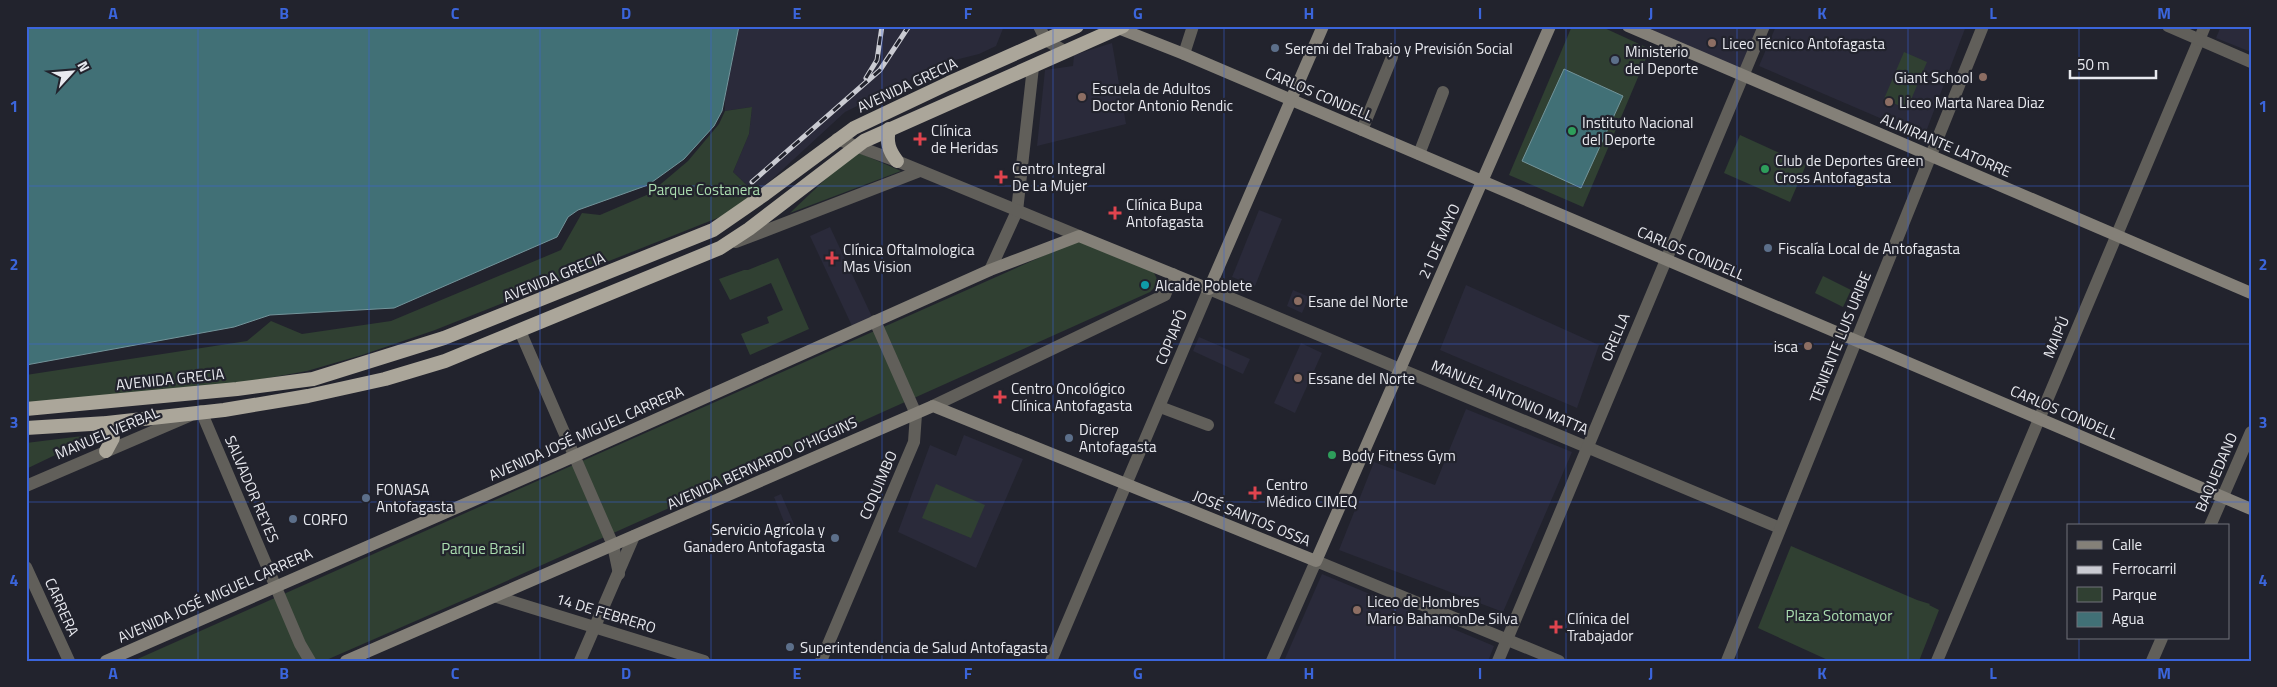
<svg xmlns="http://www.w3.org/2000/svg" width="2277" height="687" font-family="'Titillium Web',sans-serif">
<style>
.built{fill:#2a2a3a}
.green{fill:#304032}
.water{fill:#417076;stroke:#73949a}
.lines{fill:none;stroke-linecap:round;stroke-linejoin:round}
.minor{stroke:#615f5a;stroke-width:12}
.tertiary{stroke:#615f5a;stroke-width:12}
.secondary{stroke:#848078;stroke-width:12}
.trunk{stroke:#aba69a;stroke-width:14}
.rail-casing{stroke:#cacbd2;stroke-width:5}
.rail{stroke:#22232d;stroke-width:3;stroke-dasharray:9;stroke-linecap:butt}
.grid{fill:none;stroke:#3b65db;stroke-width:1;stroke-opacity:0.55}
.education-dot{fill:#8d6e63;stroke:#22232d;stroke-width:2}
.service-dot{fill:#5c6f8a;stroke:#22232d;stroke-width:2}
.leisure-dot{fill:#2e9e5b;stroke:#22232d;stroke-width:2}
.health-dot{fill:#e0444e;stroke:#22232d;stroke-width:2}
.culture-dot{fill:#0f9aa8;stroke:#22232d;stroke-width:2}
.labels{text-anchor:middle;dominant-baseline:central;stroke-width:4.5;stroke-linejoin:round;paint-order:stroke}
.poi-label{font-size:15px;fill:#e8e9ef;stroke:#22232d;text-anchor:start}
.street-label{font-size:15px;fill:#e8e9ef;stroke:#22232d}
.park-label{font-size:15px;fill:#aaddaf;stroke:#22232d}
.neatline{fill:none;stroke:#3b65db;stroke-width:2}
.grid-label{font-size:16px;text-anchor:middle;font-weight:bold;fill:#3b65db}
</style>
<rect width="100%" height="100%" fill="#22232d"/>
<g class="built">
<polygon points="739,26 1004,26 996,46 979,54 947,62 845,112 756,194 733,172 749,134 752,107 725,111 725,90"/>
<polygon points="1628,26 1764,26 1743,76"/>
<polygon points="1776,26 1966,26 1924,137 1759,66"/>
<polygon points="2221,26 2251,26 2251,52 2216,38"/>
<polygon points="1112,43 1126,124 1037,146 1045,70 1073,66 1074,55"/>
<polygon points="1259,210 1282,219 1255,286 1232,277"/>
<polygon points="830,227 873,319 853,328 810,236"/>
<polygon points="1466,285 1599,345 1577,408 1440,350"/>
<polygon points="1293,290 1309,297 1302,313 1287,306"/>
<polygon points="1199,337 1250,359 1243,374 1193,351"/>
<polygon points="1301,343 1322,353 1295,413 1274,403"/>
<polygon points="1466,409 1572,452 1503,612 1339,550 1374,462 1435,485"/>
<polygon points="964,435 1023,459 976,568 898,532 930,445 956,456"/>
<polygon points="781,494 797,531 789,534 774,497"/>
<polygon points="1322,574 1494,646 1488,661 1284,661"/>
</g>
<g class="green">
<polygon points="1572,26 1600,26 1650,49 1583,207 1509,175"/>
<polygon points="1904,52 1927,62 1907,109 1884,99"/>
<polygon points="752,107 749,134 733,172 756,194 725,215 435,330 362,355 307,371 224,386 26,406 26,375 247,341 271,321 302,334 391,321 561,250 582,213 600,215 649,194 688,161 719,124 725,111"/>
<polygon points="1740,135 1806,165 1790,202 1724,173"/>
<polygon points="855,151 901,171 790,213"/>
<polygon points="1079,240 1153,271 1157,279 1155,287 1150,292 491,588 324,661 133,661"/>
<polygon points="778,258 809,329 750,355 741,334 769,323 767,317 783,310 771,283 730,300 719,279 744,270 748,270"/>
<polygon points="1823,276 1851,290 1843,307 1815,293"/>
<polygon points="99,434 26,469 26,443"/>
<polygon points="936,484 985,505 971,538 922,518"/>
<polygon points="1791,546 1917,600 1930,604 1929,605 1939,610 1919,661 1830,661 1758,628"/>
</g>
<g class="water">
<polygon points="26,26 739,26 722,111 714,126 684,159 648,185 578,210 568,217 557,237 394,308 270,315 234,327 26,365"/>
<polygon points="1564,69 1623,96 1581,188 1522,161"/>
</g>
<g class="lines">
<g class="minor">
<polyline points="1039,26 1046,40 1066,52"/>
<polyline points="1184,54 1193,26"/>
<polyline points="1362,130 1392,57"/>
<polyline points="1419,154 1443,92"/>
<polyline points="736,242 920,171"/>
<polyline points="990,270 1017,211 1033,67"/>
<polyline points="520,331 613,545 619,574"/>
<polyline points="1160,407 1208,425"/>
<polyline points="26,486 189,416"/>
<polyline points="2210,526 2251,432"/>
<polyline points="26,567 69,661"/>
<polyline points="497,597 704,661"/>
<polyline points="580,661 634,536"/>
<polyline points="821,661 914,442 916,414 875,321"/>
<polyline points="1051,661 1209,289"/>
<polyline points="1937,661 2205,26"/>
<polyline points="2152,661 2162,638"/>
</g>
<g class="tertiary">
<polyline points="2168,26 2251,62"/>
<polyline points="837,139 897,161 1079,236"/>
<polyline points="1209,289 1780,528"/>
<polyline points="933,406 1165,295 1173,274"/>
<polyline points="201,411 300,644 310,661"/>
<polyline points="1272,661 1316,561 1559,661"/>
<polyline points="1498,661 1764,26"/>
<polyline points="1727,661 1983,26"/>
</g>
<g class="secondary">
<polyline points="1628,26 2251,293"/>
<polyline points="1118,28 1184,54 2251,509"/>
<polyline points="106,661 561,462 990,270 1079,236 1209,289 1323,26"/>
<polyline points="346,661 933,406 1316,561 1550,26"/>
</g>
<g class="trunk">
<path d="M889,129C886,142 889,151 897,161"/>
<polyline points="26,409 237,389 313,379 444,338 713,230 765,194 854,128 949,83 1077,26"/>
<polyline points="26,428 107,423 224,410 308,396 385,379 445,361 720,248 749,229 864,141 1123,26"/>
<polyline points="106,451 113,438 107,423"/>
</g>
<defs>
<g id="rail">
<polyline points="866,78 877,60 882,26"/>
<polyline points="752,182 880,70 909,26"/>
</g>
</defs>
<use href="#rail" class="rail-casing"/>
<use href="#rail" class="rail"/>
</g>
<path class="grid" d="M198,26V661M369,26V661M540,26V661M711,26V661M882,26V661M1053,26V661M1224,26V661M1395,26V661M1566,26V661M1737,26V661M1908,26V661M2079,26V526M26,186H2251M26,344H2251M26,502H2251M2079,638V661"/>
<g class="education-dot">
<circle cx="1712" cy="43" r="5"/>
<circle cx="1983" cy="77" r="5"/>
<circle cx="1082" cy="97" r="5"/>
<circle cx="1889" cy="102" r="5"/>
<circle cx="1298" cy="301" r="5"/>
<circle cx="1808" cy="346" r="5"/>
<circle cx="1298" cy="378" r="5"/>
<circle cx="1357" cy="610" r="5"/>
</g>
<g class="service-dot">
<circle cx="1275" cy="48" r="5"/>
<circle cx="1615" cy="60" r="5"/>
<circle cx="1768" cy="248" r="5"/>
<circle cx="1069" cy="438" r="5"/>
<circle cx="366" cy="498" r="5"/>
<circle cx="293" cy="519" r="5"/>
<circle cx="835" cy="538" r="5"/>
<circle cx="790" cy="647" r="5"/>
</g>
<g class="leisure-dot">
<circle cx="1572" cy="131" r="5"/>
<circle cx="1765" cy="169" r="5"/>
<circle cx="1332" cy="455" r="5"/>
</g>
<g class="health-dot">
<path d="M917.5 131.5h5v5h5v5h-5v5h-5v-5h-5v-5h5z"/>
<path d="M998.5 169.5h5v5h5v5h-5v5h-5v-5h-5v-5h5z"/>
<path d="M1112.5 205.5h5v5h5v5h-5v5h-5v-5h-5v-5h5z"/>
<path d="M829.5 250.5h5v5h5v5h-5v5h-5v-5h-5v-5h5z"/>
<path d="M997.5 389.5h5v5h5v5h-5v5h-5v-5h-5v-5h5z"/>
<path d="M1252.5 485.5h5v5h5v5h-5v5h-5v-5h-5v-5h5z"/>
<path d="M1553.5 619.5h5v5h5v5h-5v5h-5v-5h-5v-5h5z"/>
</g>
<circle class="culture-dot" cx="1145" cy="285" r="5"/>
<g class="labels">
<g class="poi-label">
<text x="1722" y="43">Liceo Técnico Antofagasta</text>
<text x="1285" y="48">Seremi del Trabajo y Previsión Social</text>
<text x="1625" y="51">Ministerio<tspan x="1625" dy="17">del Deporte</tspan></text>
<text x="1973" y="77" text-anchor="end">Giant School</text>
<text x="1092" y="88">Escuela de Adultos<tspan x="1092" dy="17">Doctor Antonio Rendic</tspan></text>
<text x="1899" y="102">Liceo Marta Narea Diaz</text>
<text x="1582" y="122">Instituto Nacional<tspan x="1582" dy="17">del Deporte</tspan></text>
<text x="931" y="130">Clínica<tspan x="931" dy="17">de Heridas</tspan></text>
<text x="1775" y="160">Club de Deportes Green<tspan x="1775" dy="17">Cross Antofagasta</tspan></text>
<text x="1012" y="168">Centro Integral<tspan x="1012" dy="17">De La Mujer</tspan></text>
<text x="1126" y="204">Clínica Bupa<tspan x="1126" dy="17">Antofagasta</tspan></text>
<text x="1778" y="248">Fiscalía Local de Antofagasta</text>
<text x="843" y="249">Clínica Oftalmologica<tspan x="843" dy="17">Mas Vision</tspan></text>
<text x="1155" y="285">Alcalde Poblete</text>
<text x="1308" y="301">Esane del Norte</text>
<text x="1798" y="346" text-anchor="end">isca</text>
<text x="1308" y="378">Essane del Norte</text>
<text x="1011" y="388">Centro Oncológico<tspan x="1011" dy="17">Clínica Antofagasta</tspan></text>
<text x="1079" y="429">Dicrep<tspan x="1079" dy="17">Antofagasta</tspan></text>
<text x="1342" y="455">Body Fitness Gym</text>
<text x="1266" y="484">Centro<tspan x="1266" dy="17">Médico CIMEQ</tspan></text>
<text x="376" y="489">FONASA<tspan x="376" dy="17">Antofagasta</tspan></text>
<text x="303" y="519">CORFO</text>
<text x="825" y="529" text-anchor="end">Servicio Agrícola y<tspan x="825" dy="17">Ganadero Antofagasta</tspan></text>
<text x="1367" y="601">Liceo de Hombres<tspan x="1367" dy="17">Mario BahamonDe Silva</tspan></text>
<text x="1567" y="618">Clínica del<tspan x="1567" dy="17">Trabajador</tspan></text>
<text x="800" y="647">Superintendencia de Salud Antofagasta</text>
</g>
<g class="street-label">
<text transform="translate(907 85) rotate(-25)">AVENIDA GRECIA</text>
<text transform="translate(1319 94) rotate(23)">CARLOS CONDELL</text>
<text transform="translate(1946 145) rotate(23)">ALMIRANTE LATORRE</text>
<text transform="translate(1439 241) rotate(-66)">21 DE MAYO</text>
<text transform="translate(1691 253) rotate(23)">CARLOS CONDELL</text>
<text transform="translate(554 277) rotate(-22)">AVENIDA GRECIA</text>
<text transform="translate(1171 337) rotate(-67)">COPIAPÓ</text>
<text transform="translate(1615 337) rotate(-67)">ORELLA</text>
<text transform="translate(1840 337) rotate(-68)">TENIENTE LUIS URIBE</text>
<text transform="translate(2056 337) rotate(-67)">MAIPÚ</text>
<text transform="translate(170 379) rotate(-6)">AVENIDA GRECIA</text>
<text transform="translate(1510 397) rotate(23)">MANUEL ANTONIO MATTA</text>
<text transform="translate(2064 412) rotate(23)">CARLOS CONDELL</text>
<text transform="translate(107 433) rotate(-23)">MANUEL VERBAL</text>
<text transform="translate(586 433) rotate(-24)">AVENIDA JOSÉ MIGUEL CARRERA</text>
<text transform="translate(762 463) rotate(-24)">AVENIDA BERNARDO O'HIGGINS</text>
<text transform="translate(2216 472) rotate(-67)">BAQUEDANO</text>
<text transform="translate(878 485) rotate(-67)">COQUIMBO</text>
<text transform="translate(252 489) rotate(67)">SALVADOR REYES</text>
<text transform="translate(1252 518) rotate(22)">JOSÉ SANTOS OSSA</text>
<text transform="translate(215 595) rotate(-24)">AVENIDA JOSÉ MIGUEL CARRERA</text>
<text transform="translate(62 607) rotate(66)">CARRERA</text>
<text transform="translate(606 613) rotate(17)">14 DE FEBRERO</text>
</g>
<g class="park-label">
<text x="704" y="189">Parque Costanera</text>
<text x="483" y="548">Parque Brasil</text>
<text x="1839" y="615">Plaza Sotomayor</text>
</g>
</g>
<rect width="2277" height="687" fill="none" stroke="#22232d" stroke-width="55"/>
<rect x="2067" y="524" width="162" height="115" fill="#22232d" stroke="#71727b"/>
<rect x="2077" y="541" width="25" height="8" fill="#848078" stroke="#71727b"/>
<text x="2112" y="550" font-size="15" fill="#e8e9ef">Calle</text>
<rect x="2077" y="566" width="25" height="8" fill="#cacbd2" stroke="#71727b"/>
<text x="2112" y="574" font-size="15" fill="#e8e9ef">Ferrocarril</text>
<rect x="2077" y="587" width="25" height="15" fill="#304032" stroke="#71727b"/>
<text x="2112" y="600" font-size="15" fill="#e8e9ef">Parque</text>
<rect x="2077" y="612" width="25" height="15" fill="#417076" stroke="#71727b"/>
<text x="2112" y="624" font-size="15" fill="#e8e9ef">Agua</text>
<g transform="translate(72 72) rotate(64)" stroke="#22232d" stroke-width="4" paint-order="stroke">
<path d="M0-4L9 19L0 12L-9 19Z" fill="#e8e9ef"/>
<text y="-8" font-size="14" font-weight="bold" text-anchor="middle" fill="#e8e9ef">N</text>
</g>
<path d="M2070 70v8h86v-8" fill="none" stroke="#e8e9ef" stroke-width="2.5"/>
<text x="2077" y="70" font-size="15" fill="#e8e9ef" stroke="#22232d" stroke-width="4" paint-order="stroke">50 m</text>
<rect x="28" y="28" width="2222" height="632" class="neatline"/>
<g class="grid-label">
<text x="113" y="19">A</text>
<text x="284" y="19">B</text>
<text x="455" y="19">C</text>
<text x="626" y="19">D</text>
<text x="797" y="19">E</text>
<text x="968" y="19">F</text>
<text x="1138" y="19">G</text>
<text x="1309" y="19">H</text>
<text x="1480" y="19">I</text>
<text x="1651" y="19">J</text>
<text x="1822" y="19">K</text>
<text x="1993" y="19">L</text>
<text x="2164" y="19">M</text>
<text x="14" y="112">1</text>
<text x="2263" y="112">1</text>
<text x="14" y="270">2</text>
<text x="2263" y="270">2</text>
<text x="14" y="428">3</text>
<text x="2263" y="428">3</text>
<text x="14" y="586">4</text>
<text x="2263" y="586">4</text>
<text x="113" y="679">A</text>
<text x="284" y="679">B</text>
<text x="455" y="679">C</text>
<text x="626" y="679">D</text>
<text x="797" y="679">E</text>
<text x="968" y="679">F</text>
<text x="1138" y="679">G</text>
<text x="1309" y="679">H</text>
<text x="1480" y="679">I</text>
<text x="1651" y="679">J</text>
<text x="1822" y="679">K</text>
<text x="1993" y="679">L</text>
<text x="2164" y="679">M</text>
</g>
</svg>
